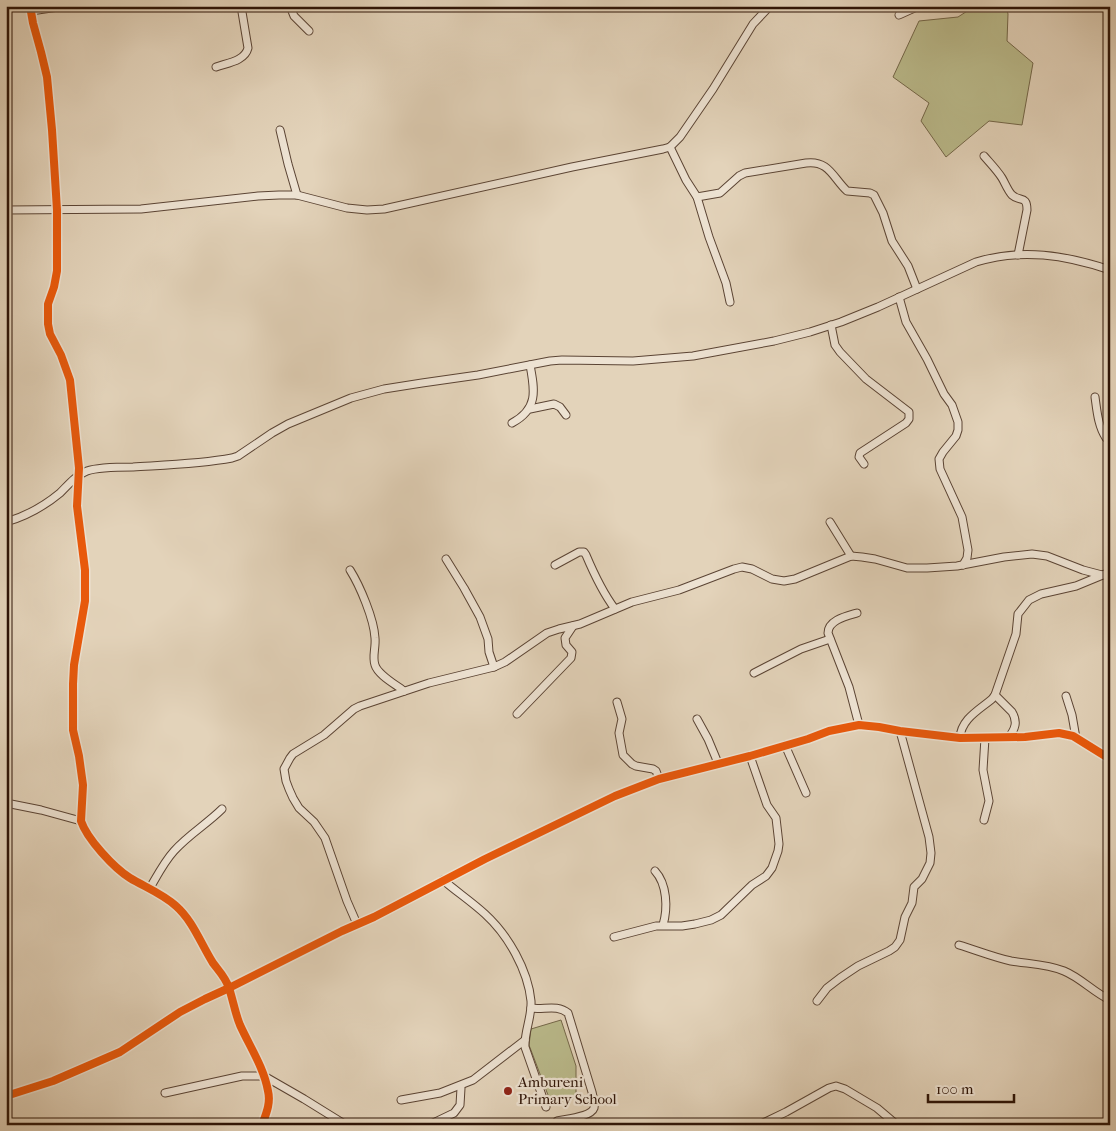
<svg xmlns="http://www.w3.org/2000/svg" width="1116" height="1131" font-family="'IM FELL French Canon',serif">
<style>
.green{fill:#baba8b;stroke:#746749}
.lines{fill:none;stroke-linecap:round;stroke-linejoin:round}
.street-casing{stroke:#5b4434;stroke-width:9}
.street{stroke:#ede2d2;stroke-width:7}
.cycleway-casing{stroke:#ede2d2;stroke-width:11}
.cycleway{stroke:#e8590c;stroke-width:8}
.poi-dot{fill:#8f2418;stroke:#ede2d2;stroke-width:2}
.labels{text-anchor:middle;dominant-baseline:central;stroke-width:4.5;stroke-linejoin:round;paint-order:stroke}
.poi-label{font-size:15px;fill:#2e1407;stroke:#ede2d2;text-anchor:start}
</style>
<rect width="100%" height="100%" fill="#e3d3ba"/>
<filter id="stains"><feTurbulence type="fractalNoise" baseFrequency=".004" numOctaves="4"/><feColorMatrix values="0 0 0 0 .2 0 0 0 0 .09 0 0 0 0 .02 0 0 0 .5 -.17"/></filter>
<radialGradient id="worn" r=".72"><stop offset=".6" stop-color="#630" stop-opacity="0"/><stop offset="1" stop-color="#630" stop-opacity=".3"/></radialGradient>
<g class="green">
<polygon points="975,6 1006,6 1008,14 1007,41 1033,63 1022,125 989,121 946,157 921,121 929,103 893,77 919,21 958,17"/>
<polygon points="561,1020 576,1066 576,1098 551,1103 529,1045 531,1029"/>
</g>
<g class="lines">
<defs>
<g id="street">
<path d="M30,6L33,23L41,52L47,77L52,130L57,210V271L54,287L48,304V324L50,334L61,355L70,380L79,468L77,506L85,570V601L74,665L73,684V730L79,756L83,785L81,821C87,839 114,868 130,878C145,887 163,894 176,906C193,921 201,944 213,963C219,971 226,978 229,988C233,1000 235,1013 240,1025C250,1047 264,1068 268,1091C271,1103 266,1114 262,1125"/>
<polyline points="290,6 294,16 309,31"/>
<polyline points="31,11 65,6"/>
<polyline points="899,15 919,6"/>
<path d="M216,67C227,63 245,61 248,48L241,6"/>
<polyline points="280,130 288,164 297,195"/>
<polyline points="670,147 686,180 697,197 709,237 726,283 730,302"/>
<path d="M984,156C990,163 997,170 1002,178C1005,183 1008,191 1012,195C1020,202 1027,195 1027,210L1018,255"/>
<path d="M697,197L720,193L739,176L745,173L806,163C829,160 833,178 847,191L870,193L874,195L883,213L892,241L908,266L917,289"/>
<polyline points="6,210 141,209 258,196 279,195 297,195 347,208 367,210 384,209 572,167 663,149 670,147 680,137 713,89 753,24 770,6"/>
<polyline points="899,297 906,322 927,359 944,394 952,405 958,422 958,430 956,436 943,452 939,459 940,469 962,517 968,550 967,558 963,565"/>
<polyline points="831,325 835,345 840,352 866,379 909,412 909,419 906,423 860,453 859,457 864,464"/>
<path d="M1095,397C1097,411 1098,426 1106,438H1110"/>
<polyline points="530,409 554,404 560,407 566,415"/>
<path d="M512,423C538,409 535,391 530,365"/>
<path d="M6,522C27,516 43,507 60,493C68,485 76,475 87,471C98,467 120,467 133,467C165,465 200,464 232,458L238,456L272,433L288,424L351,398L384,389L422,383L478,375L550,361L562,360L633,361L693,356L774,341L810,332L841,322L878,307L976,262C1022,248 1065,255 1110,270"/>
<polyline points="830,522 851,556"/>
<polyline points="446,559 464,588 480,617 488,639 489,652 494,667"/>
<path d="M555,565L579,552H584L586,555C594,574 603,593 615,609"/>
<path d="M350,570C360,586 374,619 375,638C376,647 372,657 375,665C378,675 395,684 404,691"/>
<path d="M857,613C847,616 828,620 828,633L849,687L859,725"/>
<polyline points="754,673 801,649 830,639"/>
<path d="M995,695L1012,712C1018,722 1015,729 1009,737"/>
<polyline points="1066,696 1072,715 1076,738"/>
<polyline points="617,702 622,719 619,733 623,755 632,764 636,766 653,769 656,771 659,779"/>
<polyline points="517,714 571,658 572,652 566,645 565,638 573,626"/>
<polyline points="697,719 708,739 718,763"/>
<path d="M960,738C961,719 979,710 992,699L995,695L1016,634L1018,614L1029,600L1041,594L1076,586L1110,572"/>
<polyline points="785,745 806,793"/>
<polyline points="6,803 41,810 81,821"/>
<polyline points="984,820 989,801 983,770 985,738"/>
<path d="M655,871C667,884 668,908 663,925"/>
<path d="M443,880C457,892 472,902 485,914C508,935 528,970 531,1001C532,1017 524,1032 525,1047L546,1107"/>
<path d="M150,888C157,876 164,862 174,851C188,835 207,824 222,809"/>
<polyline points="357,924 347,901 325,838 314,822 299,808 293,798 289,789 286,781 284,769 290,758 293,754 324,735 354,709 360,706 429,683 494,667 505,662 547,633 559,629 580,624 632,602 679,590 734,569 742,567 752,569 772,579 784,581 795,579 851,556 862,557 875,559 907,568 927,568 957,566 1004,557 1032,554 1047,556 1083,570 1102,575"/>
<polyline points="614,937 656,926 682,926 695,924 711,920 721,915 752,885 766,876 772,868 778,851 779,844 776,818 767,805 750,756"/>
<path d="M959,945C976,950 993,957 1011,961C1029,964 1047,964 1064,971C1081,978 1093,992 1110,1000"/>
<polyline points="817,1001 827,988 840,978 858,966 889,951 895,947 900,940 905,917 912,903 914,887 922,879 930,863 931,853 929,837 900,731"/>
<path d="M531,1008C544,1010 557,1004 568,1013L592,1092C593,1097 595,1103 594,1108C591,1117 566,1119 557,1121L556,1125"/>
<polyline points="165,1093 242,1076 264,1076 304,1099 346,1125"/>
<polyline points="6,1096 53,1081 120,1052 180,1012 205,999 229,988 342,931 374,917 485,859 615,796 659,779 750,756 808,739 829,731 859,725 879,727 900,731 960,738 1025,737 1059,733 1073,736 1110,759"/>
<polyline points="401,1100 440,1093 473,1080 525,1040"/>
<polyline points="429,1125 454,1113 460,1105 461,1088"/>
<polyline points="759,1125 786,1112 829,1088 836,1086 845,1089 877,1108 897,1125"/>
</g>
</defs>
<use href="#street" class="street-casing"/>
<use href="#street" class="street"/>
<defs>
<g id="cycleway">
<path d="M30,6L33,23L41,52L47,77L52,130L57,210V271L54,287L48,304V324L50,334L61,355L70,380L79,468L77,506L85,570V601L74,665L73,684V730L79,756L83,785L81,821C87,839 114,868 130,878C145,887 163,894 176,906C193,921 201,944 213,963C219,971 226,978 229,988C233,1000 235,1013 240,1025C250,1047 264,1068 268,1091C271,1103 266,1114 262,1125"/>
<polyline points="6,1096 53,1081 120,1052 180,1012 205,999 229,988 342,931 374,917 485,859 615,796 659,779 750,756 808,739 829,731 859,725 879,727 900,731 960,738 1025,737 1059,733 1073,736 1110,759"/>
</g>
</defs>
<use href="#cycleway" class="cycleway-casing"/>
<use href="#cycleway" class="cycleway"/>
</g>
<circle class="poi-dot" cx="508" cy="1091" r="5"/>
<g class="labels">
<g class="poi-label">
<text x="518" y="1082">Ambureni<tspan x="518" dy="17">Primary School</tspan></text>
</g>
</g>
<rect width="1116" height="1131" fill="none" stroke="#e3d3ba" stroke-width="25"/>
<rect x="8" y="8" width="1101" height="1116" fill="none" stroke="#2e1407" stroke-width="2.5"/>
<rect x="12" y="12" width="1091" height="1106" fill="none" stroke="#2e1407"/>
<path d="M928 1094v8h86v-8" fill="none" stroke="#2e1407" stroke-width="2.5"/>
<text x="936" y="1094" font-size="15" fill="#2e1407" stroke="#ede2d2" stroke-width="4" paint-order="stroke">100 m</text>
<rect width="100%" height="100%" filter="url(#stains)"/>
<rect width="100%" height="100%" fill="url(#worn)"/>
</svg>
